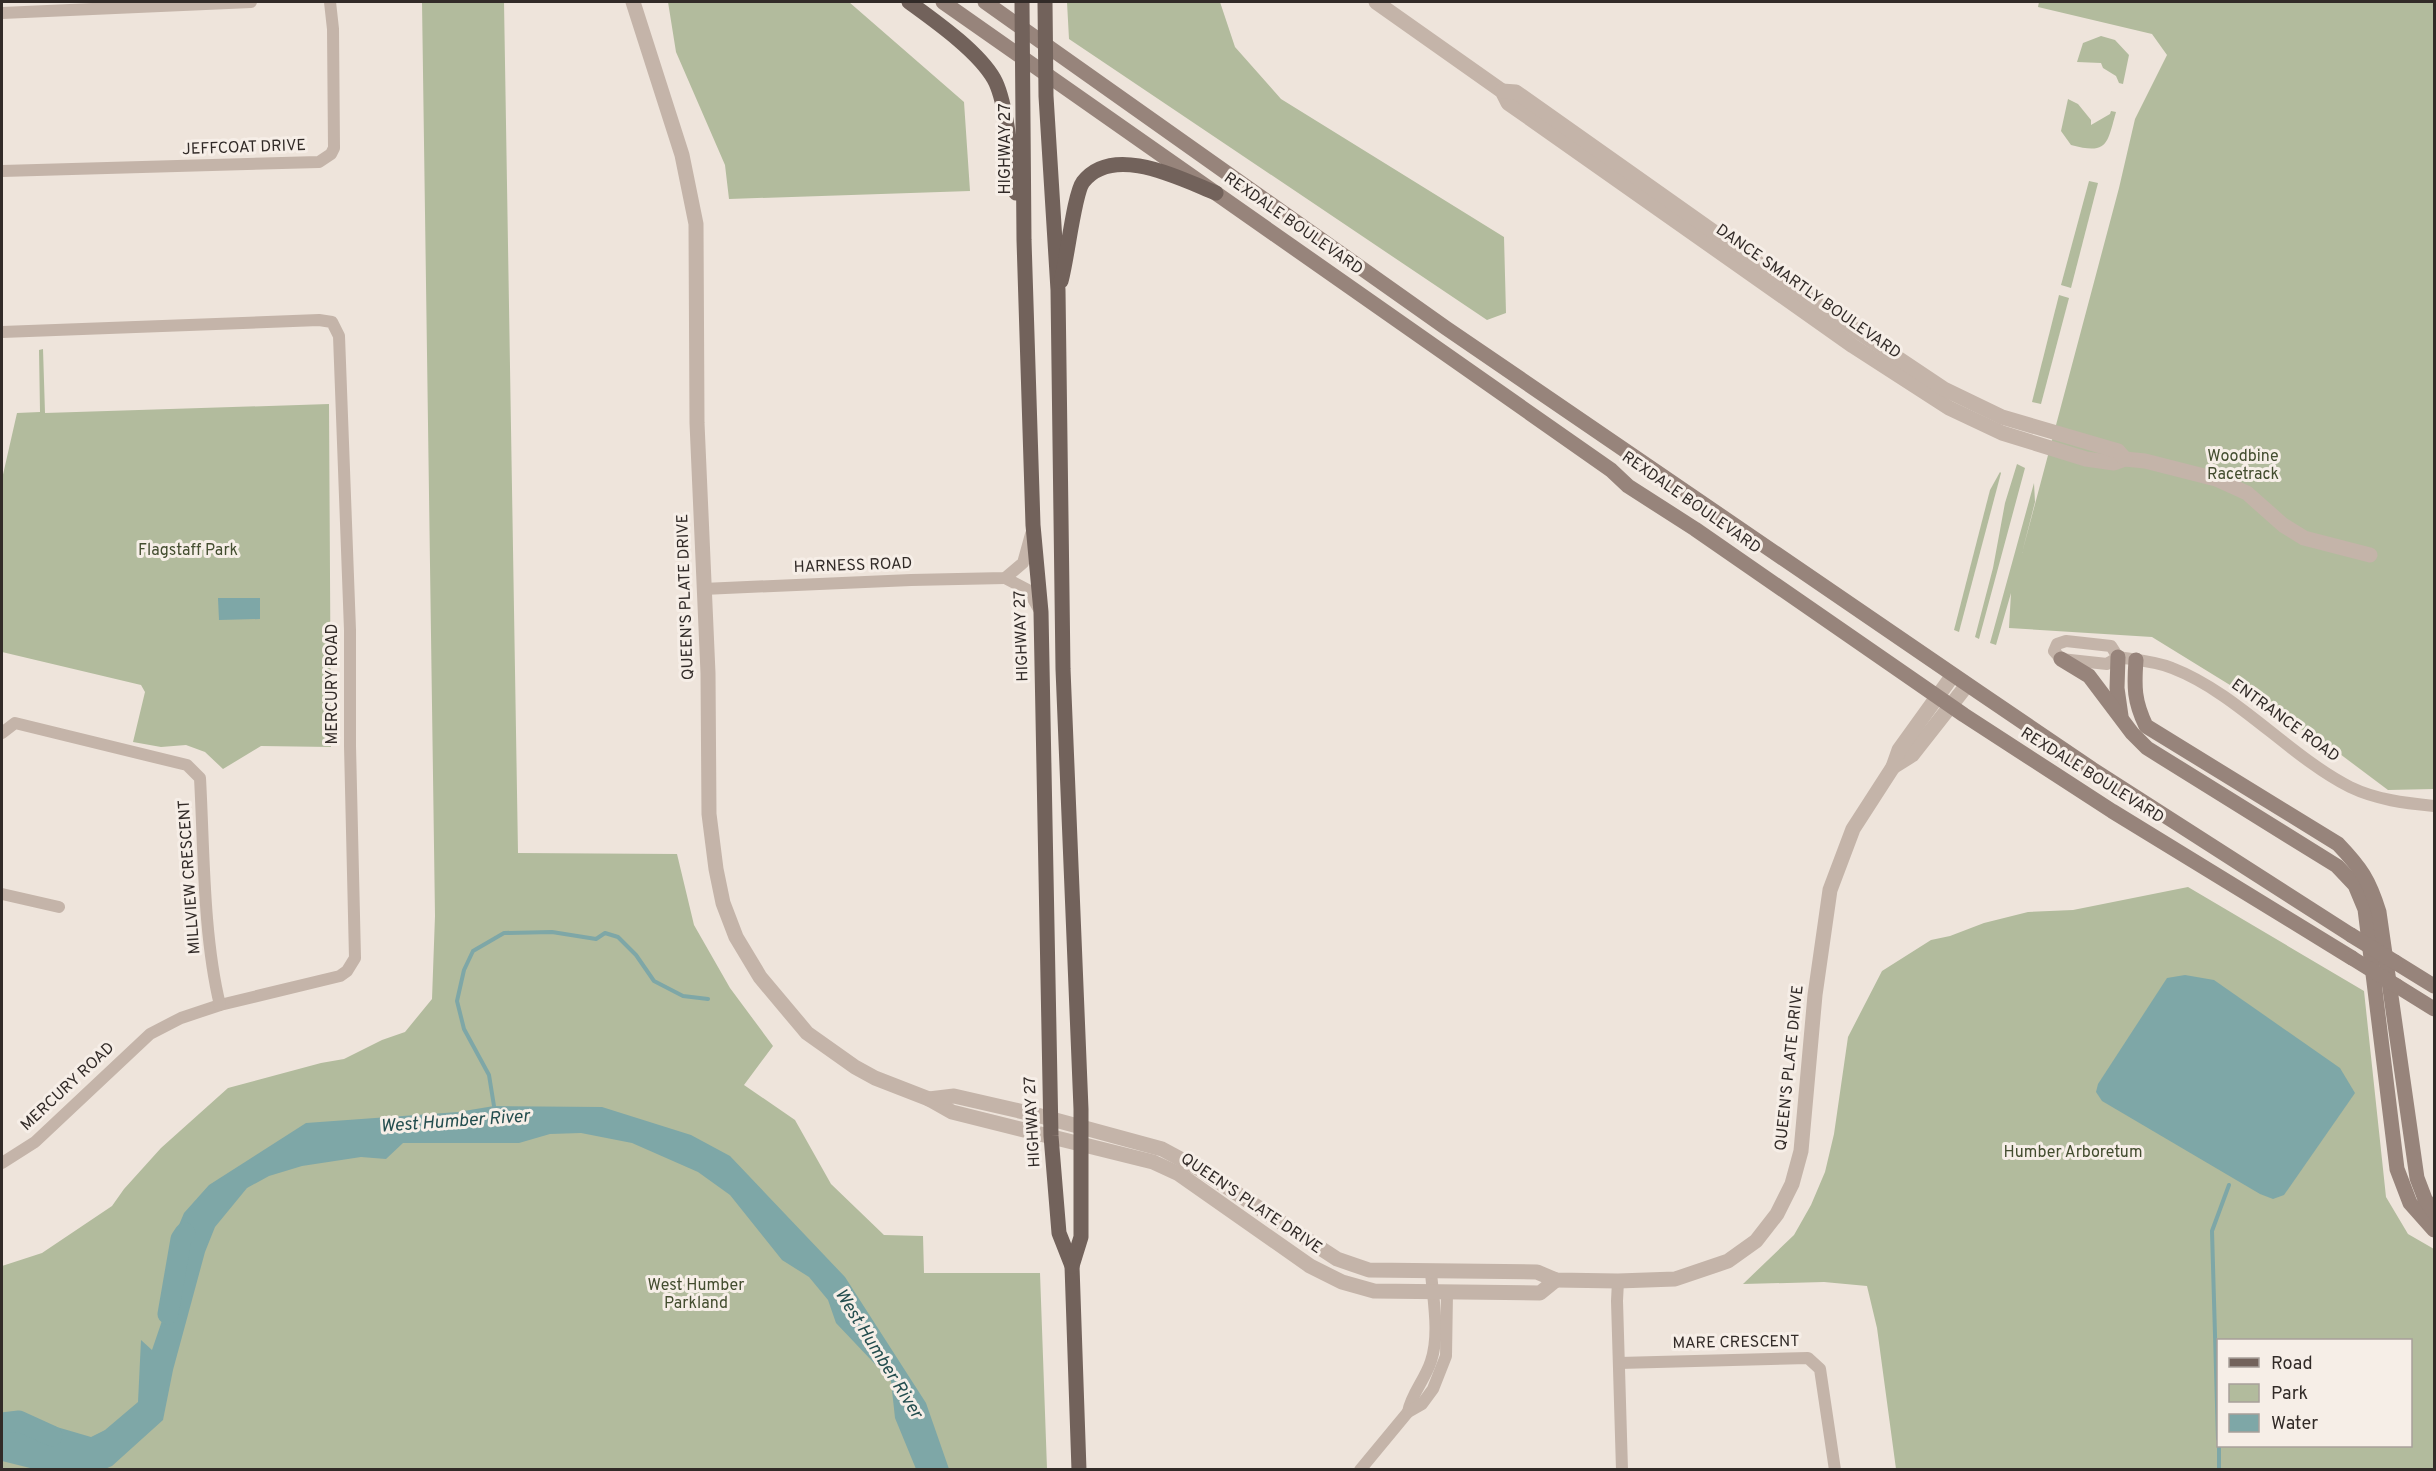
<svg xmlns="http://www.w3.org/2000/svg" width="2436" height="1471" font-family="Overpass,sans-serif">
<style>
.green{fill:#b2bb9d;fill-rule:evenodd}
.water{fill:#7ea7a7}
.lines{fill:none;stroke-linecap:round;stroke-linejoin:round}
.stream{stroke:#7ea7a7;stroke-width:4}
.river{stroke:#7ea7a7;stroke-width:21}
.minor{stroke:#c4b4a9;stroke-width:12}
.tertiary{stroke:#c4b4a9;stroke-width:15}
.secondary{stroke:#97847b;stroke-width:15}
.primary{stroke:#72625b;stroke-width:15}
.secondary-bridge{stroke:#97847b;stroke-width:15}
.labels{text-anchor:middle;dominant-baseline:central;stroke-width:6;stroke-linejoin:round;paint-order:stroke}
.street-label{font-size:16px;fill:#322b28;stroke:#f6eee7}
.park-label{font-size:16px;fill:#434d2f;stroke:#f6eee7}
.water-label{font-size:18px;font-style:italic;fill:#234d4e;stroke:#f6eee7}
</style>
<rect width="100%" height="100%" fill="#eee4db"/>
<g class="green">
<polygon points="422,2 504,2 518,853 677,854 694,925 730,988 773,1046 744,1085 795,1120 831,1184 884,1235 923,1236 924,1273 1040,1273 1047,1469 2,1470 2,1266 42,1253 112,1206 124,1189 161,1148 228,1088 321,1063 344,1059 382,1040 405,1032 432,999 435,916"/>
<polygon points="668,2 849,2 964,102 970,191 729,199 725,165 676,52"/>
<polygon points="1067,2 1220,2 1235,47 1281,99 1504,237 1506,313 1487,320 1069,39"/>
<polygon points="2039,2 2434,2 2434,789 2388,790 2332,748 2152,637 2009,628 2011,593 1996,645 1990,643 2034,483 2035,502 2022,553 2119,188 2135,119 2167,55 2152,34 2038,7"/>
<polygon points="2101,36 2115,40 2129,55 2123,84 2119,83 2116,76 2103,68 2101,63 2077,62 2083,43"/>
<path d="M2068,99L2078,104L2091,120V125L2110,114L2111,111L2116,112C2107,144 2108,155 2071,145L2061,131Z"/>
<polygon points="2089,181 2098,183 2071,288 2061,285"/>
<polygon points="2059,295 2069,298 2041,404 2032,402"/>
<polygon points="43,349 45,413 329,404 331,747 261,746 223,769 205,752 186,745 161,747 133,742 145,692 141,685 2,652 2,479 17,413 40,412 39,350"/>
<polygon points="2017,464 2025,468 1979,639 1975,637 1993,568 2005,503"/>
<polygon points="2000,472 2001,473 1959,632 1954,630 1990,490"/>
<path d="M2188,887L2364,991L2386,1197L2408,1234L2434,1249V1469H1896L1877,1328L1867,1286L1824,1282L1743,1284L1794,1235L1811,1205L1825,1172L1834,1134L1848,1037L1882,971L1931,940L1950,936L1984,923L2028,912L2073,910ZM2218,1340H2410V1446H2218Z"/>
</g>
<g class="water">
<polygon points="218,598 260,598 260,619 219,620"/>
<polygon points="2185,975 2214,980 2340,1068 2355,1093 2284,1195 2273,1199 2260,1194 2102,1101 2096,1092 2098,1084 2167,978"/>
<polygon points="494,1106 602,1107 691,1135 730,1156 845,1277 926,1403 949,1469 916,1469 895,1418 891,1381 836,1323 828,1300 809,1277 782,1260 730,1195 698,1172 632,1143 581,1133 550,1134 519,1143 403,1143 386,1159 361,1157 302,1166 269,1176 247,1188 215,1227 205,1252 173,1370 163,1420 112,1466 105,1469 34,1469 2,1461 2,1423 50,1425 91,1437 105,1430 138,1402 141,1340 152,1350 179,1271 179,1261 171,1244 184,1213 209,1185 306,1123 458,1112"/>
</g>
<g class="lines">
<g class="stream">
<polyline points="494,1106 489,1075 464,1029 457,1001 464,970 473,951 504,933 552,932 596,939 605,933 618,937 636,955 654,981 683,996 708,999"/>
<polyline points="2218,1439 2212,1231 2229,1185"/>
<polyline points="2219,1446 2219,1470"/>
</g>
<g class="river">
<polyline points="168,1314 181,1239 185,1233"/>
<polyline points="2,1423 19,1421 52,1436"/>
</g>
<g class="minor">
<polyline points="2,13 251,2"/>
<polyline points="2,171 319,162 331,154 334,148 333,29 330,2"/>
<polyline points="2,332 319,320 332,322 339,336 350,630 350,746 355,958 347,971 340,976 220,1005 181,1018 150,1034 35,1142 2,1163"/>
<polyline points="1005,578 1028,590 1040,611"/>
<polyline points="703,589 911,580 1005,578 1023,563 1031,534"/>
<path d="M2118,657L2111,646L2066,641L2057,644L2054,651L2061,659L2107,664L2118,657C2135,660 2155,661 2172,668C2237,693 2289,756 2350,787C2377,800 2405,803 2434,806"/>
<path d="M2,733L15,723L187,765L200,778C204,850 203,935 220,1005"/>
<polyline points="2,894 59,907"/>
<polyline points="1618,1281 1617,1301 1622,1470"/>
<polyline points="1619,1363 1808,1358 1820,1369 1835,1470"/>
<path d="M1408,1412C1411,1394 1425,1380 1431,1361C1440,1334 1433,1300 1431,1272"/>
<polyline points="1360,1470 1408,1412 1422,1404 1433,1389 1446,1356 1447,1293"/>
</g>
<g class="tertiary">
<polyline points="633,2 682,155 696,224 697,423 708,673 709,814 716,869 723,903 736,937 760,977 807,1033 855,1067 875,1078 929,1099 952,1112 1153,1162 1179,1174 1310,1266 1342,1282 1374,1291 1540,1293 1556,1280"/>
<polyline points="1376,2 1502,91 1508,103 1853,346 1949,408 2002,433 2086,459 2114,463 2125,459 2145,461 2216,479 2247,493 2283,525 2304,538 2370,555"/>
<polyline points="1502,91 1516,92 1796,290 1944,389 2002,417 2118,451 2125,459"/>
<polyline points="1893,767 1912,755 1967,685"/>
<polyline points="929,1099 954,1096 1037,1115 1162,1149 1201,1170 1337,1259 1369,1270 1537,1272 1556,1280 1618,1281 1675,1279 1728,1261 1756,1241 1777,1214 1792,1184 1801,1151 1815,995 1830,890 1853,829 1893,767 1899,750 1953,675"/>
</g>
<g class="secondary">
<polyline points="943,2 1611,470 1628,486 1695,529 1964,715 2112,811 2352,958"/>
<polyline points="985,2 1446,328 1980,693 2092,769 2351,935"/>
<polyline points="2118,657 2117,688 2121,716"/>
<polyline points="2061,659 2089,676 2132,733 2147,748 2337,866 2355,885 2365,909 2397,1169 2410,1203 2434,1230"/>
<path d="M2136,660C2134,687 2134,701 2146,726L2338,844C2361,868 2369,880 2379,912L2417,1178L2425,1199L2434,1212"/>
<polyline points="2395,962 2434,986"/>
<polyline points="2397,986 2434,1009"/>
</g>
<g class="primary">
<path d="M909,2C935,21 978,51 994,79C1007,102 1012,165 1016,193"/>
<polyline points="1022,2 1024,240 1033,525 1041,612 1051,1136 1059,1233 1072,1266 1079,1470"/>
<polyline points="1045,2 1046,96 1058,290 1063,669 1081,1109 1081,1237 1072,1266"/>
<path d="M1061,281C1067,261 1074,194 1083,182C1113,143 1181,179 1216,193"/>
</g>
<g class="secondary-bridge">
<polyline points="2351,935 2395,962"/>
<polyline points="2352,958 2397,986"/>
</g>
</g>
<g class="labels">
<g class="street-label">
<text transform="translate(244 148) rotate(-2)">JEFFCOAT DRIVE</text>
<text transform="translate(1006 149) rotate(-90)">HIGHWAY 27</text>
<text transform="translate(1293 224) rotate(35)">REXDALE BOULEVARD</text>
<text transform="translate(1808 292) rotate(35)">DANCE SMARTLY BOULEVARD</text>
<text transform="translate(1691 503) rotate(35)">REXDALE BOULEVARD</text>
<text transform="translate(853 566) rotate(-2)">HARNESS ROAD</text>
<text transform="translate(686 597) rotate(-92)">QUEEN'S PLATE DRIVE</text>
<text transform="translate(1022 636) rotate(-92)">HIGHWAY 27</text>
<text transform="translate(333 684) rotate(-90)">MERCURY ROAD</text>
<text transform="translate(2285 721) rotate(36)">ENTRANCE ROAD</text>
<text transform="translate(2092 776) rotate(32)">REXDALE BOULEVARD</text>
<text transform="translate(190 877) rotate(-94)">MILLVIEW CRESCENT</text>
<text transform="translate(1790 1068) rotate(-84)">QUEEN'S PLATE DRIVE</text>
<text transform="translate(68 1087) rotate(-43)">MERCURY ROAD</text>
<text transform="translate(1033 1122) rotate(-93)">HIGHWAY 27</text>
<text transform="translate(1251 1204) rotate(34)">QUEEN'S PLATE DRIVE</text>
<text transform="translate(1736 1343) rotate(-1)">MARE CRESCENT</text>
</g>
<g class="park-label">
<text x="2243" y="457">Woodbine<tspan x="2243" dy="18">Racetrack</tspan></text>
<text x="188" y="551">Flagstaff Park</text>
<text x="2073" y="1153">Humber Arboretum</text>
<text x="696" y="1286">West Humber<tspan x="696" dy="18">Parkland</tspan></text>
</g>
<g class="water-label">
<text transform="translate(455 1122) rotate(-4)">West Humber River</text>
<text transform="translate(878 1354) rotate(58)">West Humber River</text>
</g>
</g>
<rect width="2436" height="1471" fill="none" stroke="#322b28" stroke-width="6"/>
<rect x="2217" y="1339" width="195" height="108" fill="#f6eee7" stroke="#a8a09b" stroke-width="1.5"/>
<rect x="2229" y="1358" width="30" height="9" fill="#72625b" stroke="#a8a09b" stroke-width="1.5"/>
<text x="2271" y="1369" font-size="18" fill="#322b28">Road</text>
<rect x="2229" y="1384" width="30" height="18" fill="#b2bb9d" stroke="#a8a09b" stroke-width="1.5"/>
<text x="2271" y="1399" font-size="18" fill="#322b28">Park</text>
<rect x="2229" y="1414" width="30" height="18" fill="#7ea7a7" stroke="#a8a09b" stroke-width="1.5"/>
<text x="2271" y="1429" font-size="18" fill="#322b28">Water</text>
</svg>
